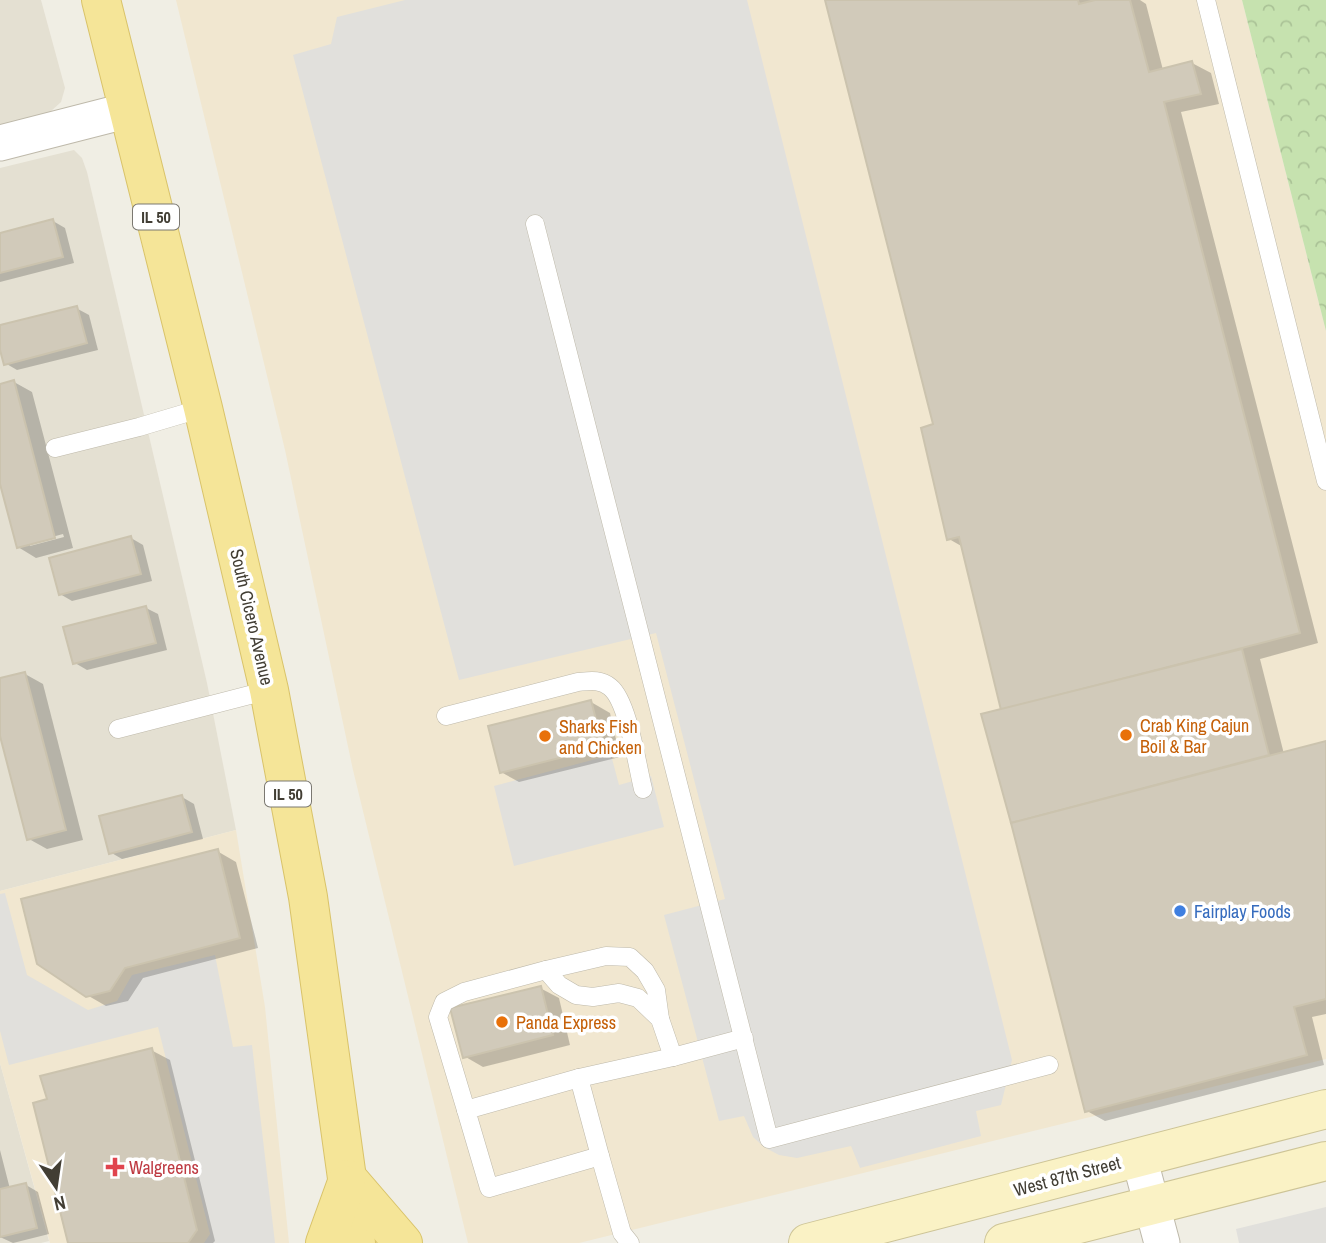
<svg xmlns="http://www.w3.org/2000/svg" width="1326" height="1243" font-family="'Archivo Narrow',sans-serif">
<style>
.residential{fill:#e4e0d2}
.commercial{fill:#f1e7d0}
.park{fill:url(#park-crowns)}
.parking{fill:#e1e0dc}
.shadow{fill:#0003;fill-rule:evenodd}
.building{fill:#d1caba;stroke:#cbc3ae;stroke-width:2}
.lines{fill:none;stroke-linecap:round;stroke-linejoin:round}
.lane-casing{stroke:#beb9aa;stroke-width:19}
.street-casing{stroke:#beb9aa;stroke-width:37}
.secondary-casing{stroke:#cdc496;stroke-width:40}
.primary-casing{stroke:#d9c369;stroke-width:40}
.lane{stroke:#fff;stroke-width:18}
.street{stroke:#fff;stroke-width:35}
.secondary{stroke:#faf2c5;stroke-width:38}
.primary{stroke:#f5e598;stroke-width:38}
.food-dot{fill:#e8710a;stroke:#fff;stroke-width:2.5}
.shop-dot{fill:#3f7fe0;stroke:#fff;stroke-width:2.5}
.health-dot{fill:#e0444e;stroke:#fff;stroke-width:2.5}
.labels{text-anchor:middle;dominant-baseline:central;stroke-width:7;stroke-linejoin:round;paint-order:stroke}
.shield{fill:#fff;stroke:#7b7871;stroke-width:2}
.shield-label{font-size:16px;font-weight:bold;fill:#423e34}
.street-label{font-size:18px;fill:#423e34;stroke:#fff}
.food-label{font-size:18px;fill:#c56008;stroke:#fff;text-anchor:start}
.shop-label{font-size:18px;fill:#366cbe;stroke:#fff;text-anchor:start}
.health-label{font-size:18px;fill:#be3a42;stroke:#fff;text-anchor:start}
</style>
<defs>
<pattern id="park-crowns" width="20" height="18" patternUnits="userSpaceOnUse" patternTransform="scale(1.75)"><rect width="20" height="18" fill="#c6e2af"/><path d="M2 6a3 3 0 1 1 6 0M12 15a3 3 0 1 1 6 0" fill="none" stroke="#abc397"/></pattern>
</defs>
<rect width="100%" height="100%" fill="#f0eee4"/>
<g class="residential">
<polygon points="0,0 41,0 65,88 61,102 50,112 0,125"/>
<polygon points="74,150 82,158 87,172 207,683 236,830 0,891 0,168"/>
<polygon points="0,1063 49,1241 41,1243 0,1243"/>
</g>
<g class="commercial">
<polygon points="176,0 1242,0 1326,331 1326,1059 579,1243 468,1243 353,770 285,450"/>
<polygon points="236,830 265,1007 289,1243 50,1243 0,1063 0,891"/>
</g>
<polygon class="park" points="1242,0 1326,0 1326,331"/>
<g class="parking">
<polygon points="405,0 747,0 1012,1060 1001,1105 976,1111 981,1136 860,1168 851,1146 797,1158 779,1155 764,1147 753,1137 744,1116 719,1121 664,915 725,899 656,633 459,680 293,55 331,44 337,17"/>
<polygon points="611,755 619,785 651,776 664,827 514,866 494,786"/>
<polygon points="5,893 27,975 88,1010 117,1001 132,975 215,955 233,1047 252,1045 275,1243 204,1243 210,1234 158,1027 9,1065 0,1031 0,894"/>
<polygon points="1326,1207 1326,1243 1239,1243 1236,1229"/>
</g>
<g class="shadow">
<polygon points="827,0 1092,0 1093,2 1102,0 1140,0 1146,4 1163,70 1192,63 1211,73 1219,104 1181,112 1318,643 1260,659 1284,754 1326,743 1326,1014 1312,1017 1324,1065 1105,1121 1087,1111 984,716 1003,711 963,547 949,539 935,426"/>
<polygon points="53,221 65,228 74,263 0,282 0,235"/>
<polygon points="76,308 89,315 98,350 17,370 5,363 0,343 0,327"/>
<path d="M14,382L32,392L73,548L36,558L18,547L0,477V385ZM63,534L64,537L30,546V543Z"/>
<polygon points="131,538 143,545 152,581 72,601 60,594"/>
<polygon points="146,608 158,614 167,650 87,670 75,663"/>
<polygon points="25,674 43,684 83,840 47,849 29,839 0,730 0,680"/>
<polygon points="591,702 610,713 620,757 519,782 501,772"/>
<polygon points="182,797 194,804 203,839 122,859 110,852"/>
<polygon points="217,851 236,862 258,948 143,978 128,1001 106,1006 87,995"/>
<polygon points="540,988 559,998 570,1045 483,1067 464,1056"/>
<polygon points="151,1050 170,1060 215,1241 213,1243 69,1243 49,1101"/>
<polygon points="0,1150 10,1189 26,1185 38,1192 49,1234 13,1243 0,1237"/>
</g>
<g class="building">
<polygon points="825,0 1078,0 1079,4 1095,0 1130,0 1149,72 1192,61 1201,94 1164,102 1300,633 1001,710 959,537 947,540 921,428 933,424"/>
<polygon points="53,219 63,257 0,273 0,233"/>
<polygon points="77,306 87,343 4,365 0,350 0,325"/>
<polygon points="14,380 55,538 17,548 0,484 0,384"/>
<polygon points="131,536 141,574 59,595 49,558"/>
<polygon points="146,606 156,643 73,664 63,627"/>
<polygon points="1242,649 1269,755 1011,823 981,714"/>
<polygon points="25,672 66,830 27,840 0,736 0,678"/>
<polygon points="591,700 603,747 500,773 488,726"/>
<polygon points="1326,741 1326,999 1294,1007 1307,1055 1085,1112 1011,823"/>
<polygon points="182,795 192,832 109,854 99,816"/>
<polygon points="218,849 240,938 125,968 110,991 86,997 37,964 21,899"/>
<polygon points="541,986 553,1035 463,1058 450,1008"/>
<polygon points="152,1048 197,1230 188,1243 68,1243 33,1103 47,1099 40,1076"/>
<polygon points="26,1183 37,1228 0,1237 0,1189"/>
</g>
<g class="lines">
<defs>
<g id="lane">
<polyline points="1206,0 1326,481"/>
<polyline points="535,224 769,1139 1049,1065"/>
<polyline points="55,448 139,427 203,408"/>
<path d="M446,716L578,682C590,681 600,679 610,687C628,701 637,765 643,789"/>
<polyline points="118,729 269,690"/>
<polyline points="546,970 606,956 630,957 645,971 656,990 660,1019"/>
<polyline points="579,1078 466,1110 489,1188 600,1156 622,1233 630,1243"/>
<polyline points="466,1110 438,1017 444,1002 464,992 546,970 559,985 576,995 593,997 619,993 638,998 660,1019 673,1057"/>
<polyline points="600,1156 579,1078 673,1057 744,1038"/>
</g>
<g id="street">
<polyline points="0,143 129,110"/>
<polyline points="1139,1157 1162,1243"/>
</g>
<g id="secondary">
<polyline points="808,1243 1326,1109"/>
<polyline points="1004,1243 1326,1161"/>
</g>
<g id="primary">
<polyline points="101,0 203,408 269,690 308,897 356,1243"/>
<polyline points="348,1179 403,1243"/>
<polyline points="325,1243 346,1185"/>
</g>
</defs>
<use href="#lane" class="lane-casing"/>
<use href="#street" class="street-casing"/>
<use href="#secondary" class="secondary-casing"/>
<use href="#primary" class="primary-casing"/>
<use href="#lane" class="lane"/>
<use href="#street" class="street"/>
<use href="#secondary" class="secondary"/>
<use href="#primary" class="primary"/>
</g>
<g class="food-dot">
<circle cx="1126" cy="735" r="7"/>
<circle cx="545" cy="736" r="7"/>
<circle cx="502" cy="1022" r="7"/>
</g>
<circle class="shop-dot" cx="1180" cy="911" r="7"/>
<path class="health-dot" d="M111.5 1156.5h7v7h7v7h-7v7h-7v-7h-7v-7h7z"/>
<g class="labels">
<g class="shield">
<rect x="133" y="204.5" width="46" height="25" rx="5"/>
<rect x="265" y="781.5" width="46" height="25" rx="5"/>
</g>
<g class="shield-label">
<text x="156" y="217">IL 50</text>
<text x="288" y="794">IL 50</text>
</g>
<g class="street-label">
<text transform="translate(252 617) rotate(77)">South Cicero Avenue</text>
<text transform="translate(1067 1176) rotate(-15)">West 87th Street</text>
</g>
<g class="food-label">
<text x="1140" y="725">Crab King Cajun<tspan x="1140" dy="21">Boil &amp; Bar</tspan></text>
<text x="559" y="726">Sharks Fish<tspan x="559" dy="21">and Chicken</tspan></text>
<text x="516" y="1022">Panda Express</text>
</g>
<g class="shop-label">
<text x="1194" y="911">Fairplay Foods</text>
</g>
<g class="health-label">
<text x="129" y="1167">Walgreens</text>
</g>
</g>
<g transform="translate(56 1187) rotate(167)" stroke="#ffffff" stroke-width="5" paint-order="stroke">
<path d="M0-5L12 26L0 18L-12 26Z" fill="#423e34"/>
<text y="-10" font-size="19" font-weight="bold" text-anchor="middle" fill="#423e34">N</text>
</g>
</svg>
